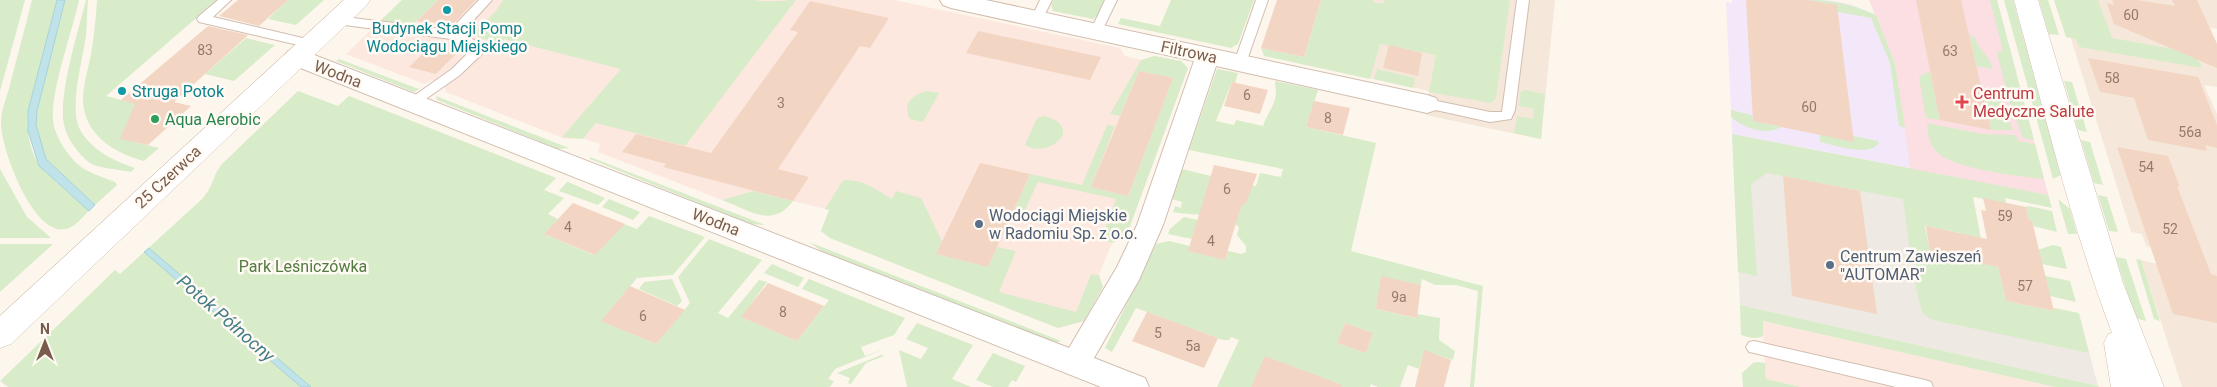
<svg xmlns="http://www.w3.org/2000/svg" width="2217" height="387" font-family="Roboto,sans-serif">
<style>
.residential{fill:#f5e8da}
.commercial{fill:#fde8e0}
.industrial{fill:#efe9e4}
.education{fill:#f3e8fa}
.medical{fill:#fbdfe3}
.green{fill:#d8ecc9;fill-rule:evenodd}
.water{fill:#bfe3e8;stroke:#a5d3da}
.building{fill:#f3d5c3}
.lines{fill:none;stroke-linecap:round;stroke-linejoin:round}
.service-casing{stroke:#d1beb0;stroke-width:2}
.minor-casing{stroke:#d1beb0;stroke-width:2}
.tertiary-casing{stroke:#d1beb0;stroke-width:1}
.service{fill:#fff;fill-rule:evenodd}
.minor{fill:#fff;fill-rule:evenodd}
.tertiary{fill:#fff;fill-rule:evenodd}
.culture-dot{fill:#0f9aa8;stroke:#fffaf3;stroke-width:2}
.health-dot{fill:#e0444e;stroke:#fffaf3;stroke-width:2}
.leisure-dot{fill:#2e9e5b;stroke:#fffaf3;stroke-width:2}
.service-dot{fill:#5c6f8a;stroke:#fffaf3;stroke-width:2}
.labels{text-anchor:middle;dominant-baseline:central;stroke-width:5;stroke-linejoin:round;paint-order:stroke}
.number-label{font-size:14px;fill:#987a6a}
.culture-label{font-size:16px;fill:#0d838f;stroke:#fffaf3}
.street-label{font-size:16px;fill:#7a5c4d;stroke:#fffaf3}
.health-label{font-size:16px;fill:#be3a42;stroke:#fffaf3;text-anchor:start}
.leisure-label{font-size:16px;fill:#27864d;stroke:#fffaf3;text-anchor:start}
.service-label{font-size:16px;fill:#4e5e75;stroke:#fffaf3;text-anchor:start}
.park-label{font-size:16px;fill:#537a41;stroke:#fffaf3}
.water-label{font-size:18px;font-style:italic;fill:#437c86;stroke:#fffaf3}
</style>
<rect width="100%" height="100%" fill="#fdf6ec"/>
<g class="residential">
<polygon points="1369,0 1555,0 1541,139 1425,115 1429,91 1350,74"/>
<polygon points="2059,0 2217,0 2217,29 2210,28 2217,44 2217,87 2204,85 2217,114 2217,387 2182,387 2141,260 2157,264 2153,248 2146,246 2142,234 2131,232"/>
</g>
<g class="commercial">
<polygon points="402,0 894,0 1120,48 1125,56 1141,60 1154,56 1181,61 1188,68 1126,237 1112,243 1099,275 1103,287 1084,321 1058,328 830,238 821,231 829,210 753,191 722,200 598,152 600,144 581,138 565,139 446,92 444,85 432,80 424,84 346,54"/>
<polygon points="1762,321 2055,387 1801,387 1766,379"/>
</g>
<polygon class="industrial" points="1732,134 1911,168 1925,226 1941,311 2087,344 2098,386 1740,305"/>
<polygon class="education" points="1732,0 1826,0 1850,4 1876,15 1895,64 1911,168 1732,134 1726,2 1732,3"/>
<polygon class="medical" points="1869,0 1997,0 2050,201 1911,174 1895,64"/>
<g class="green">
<polygon points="0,0 25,0 0,91"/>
<path d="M32,0H57L28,111C26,127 29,149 38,163C44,174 78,200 89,211C82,217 75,228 65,229C33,236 0,147 1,122C1,110 7,97 10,85C17,57 25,28 32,0Z"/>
<path d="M65,0H79C72,33 51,89 53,120C54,137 72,163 86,170C95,175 106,178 115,182L117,185L95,205L46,159L36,125L37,111Z"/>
<path d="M86,0H88C87,11 87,23 86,35C83,60 67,111 82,133C95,152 114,161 135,168L131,172C122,170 97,168 90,163C79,155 67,139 64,125C58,94 78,32 86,0Z"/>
<path d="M97,0H217L106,96L148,107L125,128L123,135L126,140L159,148L144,161C114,153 84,135 83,100C83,85 88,69 91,54C94,36 96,18 97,0Z"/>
<polygon points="288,0 324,0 296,25 268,19"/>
<polygon points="402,0 438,0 413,24 379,22"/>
<path d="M503,0H754C769,3 781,0 796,0L685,146L596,123L583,139L562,137L621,69L504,39L500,42L479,38L475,32L496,11Z"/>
<polygon points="1054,0 1105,0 1099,14 1093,19 1053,11 1051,5"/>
<polygon points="1171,0 1254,0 1238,44 1231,48 1118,24 1121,18 1160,26"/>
<polygon points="1321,0 1373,0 1373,2 1383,4 1385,0 1510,0 1496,98 1491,103 1429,92 1436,55 1380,44 1370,79 1264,56 1261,48 1304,57"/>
<path d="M1807,0C1834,0 1851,4 1876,15L1895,64L1905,128L1899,126L1890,63L1871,18L1838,12Z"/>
<polygon points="1990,0 1997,0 2034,140 2023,138 2008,98 1997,52 2003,51"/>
<polygon points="2004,0 2013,0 2061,175 2053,179"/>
<polygon points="2039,0 2048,0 2059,35 2049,34"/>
<polygon points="2054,0 2098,0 2112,38 2195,53 2202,68 2079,47 2076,39 2066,37"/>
<path d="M1970,36L1975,37C1978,50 1990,56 1993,69L1976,66Z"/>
<polygon points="246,38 275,45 234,81 205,74"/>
<polygon points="1154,56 1181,61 1188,68 1126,237 1112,243 1101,240 1116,199 1038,182 1024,212 1014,210 1030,174 1082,185 1107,125 1115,126 1091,187 1128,196 1173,78 1139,71 1120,116 1110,114 1141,60"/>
<polygon points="339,59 419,89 414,92 336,61"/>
<path d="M1217,69L1238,73L1235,83L1232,82L1216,121L1234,125L1236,120L1263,126C1266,115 1275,106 1276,94C1276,90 1275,85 1275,81L1318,90L1306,127L1376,143L1351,251L1483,286L1474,387H1470L1478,291L1456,285H1435L1422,279L1421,285L1381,277L1376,309L1416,318L1417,314L1440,318L1439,340L1455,351L1453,360L1424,351L1419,369L1408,365L1400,387H1378L1371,384L1370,387H1217L1239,340L1231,337L1229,340H1223L1136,308L1112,352L1105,348L1156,244L1169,241L1190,246L1189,251L1225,260L1228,251L1242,254L1246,252V246L1237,235L1239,227C1222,212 1194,216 1173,212L1175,206L1181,208L1182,202L1172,199L1182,169L1211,176L1206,194L1241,205L1246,203L1248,185L1256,186L1260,173L1281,177L1283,169L1189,150ZM1345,323L1373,333L1366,353L1337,343Z"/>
<polygon points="1377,69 1415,78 1413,88 1374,79"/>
<polygon points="1930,71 1940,120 1926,118 1919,77"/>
<polygon points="2064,81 2072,82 2087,132 2078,130"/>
<polygon points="1525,90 1545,94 1541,139 1514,133 1517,116 1533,119 1534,109 1519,106 1520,92"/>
<path d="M298,91L338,106L349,96L556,178L544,190L564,198L548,214L558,219L544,234L594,255L624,224L637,229L649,216L705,237L673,275L637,278L616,303L618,328L656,344L690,303L678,277L709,239L762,260L718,313L728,318L759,280L767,282L742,317L797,341L829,300L802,289L809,279L905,318L894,335L861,347L865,356L887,348L835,369L828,379L834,381L830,387H8L0,381L115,270L120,274L202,199C214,186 212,176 222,164Z"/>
<path d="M927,91L939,93L923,122L910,119C902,103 912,95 927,91Z"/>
<polygon points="1982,92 1998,94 2013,130 1991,130"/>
<polygon points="436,96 569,148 558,149 437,100"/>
<path d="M1731,110L1752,115L1753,121L1781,127C1766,136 1743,128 1731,117Z"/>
<path d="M1043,116C1054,119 1064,122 1063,135C1055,148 1038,153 1025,145L1037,118Z"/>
<path d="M1927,123L1982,134L2016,135L2018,141L2035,144L2044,179C2021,177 1950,168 1937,152C1929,144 1928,134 1927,123Z"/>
<path d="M1732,134L2048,195L2052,208L2005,198L2006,203L1973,197L1981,239L2037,250L2053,245L2061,247L2067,269L1963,248L1960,233L1925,226L1930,252L1998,267L2006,301L2054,311V308L2079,313L2089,353L1938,321C1932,320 1928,318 1924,314C1915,301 1906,220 1903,199L1767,173L1751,184L1757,276L1738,272Z"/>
<path d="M1820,135L1853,136L1878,141L1879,143C1868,158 1836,145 1820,142Z"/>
<polygon points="2081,140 2090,142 2103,185 2094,183"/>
<polygon points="590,157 765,225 750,224 595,161 590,159"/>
<polygon points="0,169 27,217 51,238 0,238"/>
<path d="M845,180C863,179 877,190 892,199L896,191L921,198L942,241L936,254L988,267L997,247L1016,251L999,292L1076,312L1091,274L1099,275L1103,287L1084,321L1058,328L830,238L821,231L829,210L825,209L842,182Z"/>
<polygon points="567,182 568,182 605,198 598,205 559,191"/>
<path d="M753,191L793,201C772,229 749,210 722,200Z"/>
<polygon points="2098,195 2107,197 2118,232 2109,231"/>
<polygon points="609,199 640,212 633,220 602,207"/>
<polygon points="2058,199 2070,209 2077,234 2068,234"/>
<polygon points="2028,206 2052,211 2057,232 2033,226 2032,221 2029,220 2026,207"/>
<polygon points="1184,217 1198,220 1192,239 1168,234 1170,229"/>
<polygon points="809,242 1061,341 1055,343 826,254"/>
<polygon points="0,244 53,244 0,292"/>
<polygon points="2116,257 2126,259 2146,321 2135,318"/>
<polygon points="2136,259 2141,260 2160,321 2154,319"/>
<polygon points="772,264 804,278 798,287 764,273"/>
<polygon points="2045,276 2070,281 2076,302 2050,296"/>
<polygon points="672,279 682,301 677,306 639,289 644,282"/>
<path d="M1740,305L2098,386L2099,387H2055L1763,321V336C1756,340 1748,337 1741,335Z"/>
<polygon points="917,323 973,345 952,379 971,387 907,387 899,350 921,359 928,348 906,339"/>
<polygon points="993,353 1025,366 1016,382 1012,380 1008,387 993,387 976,380"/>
<polygon points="881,355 884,356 866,363 851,384 848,383 850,378 837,373"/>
<polygon points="1758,362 1765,363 1766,379 1801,387 1743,387 1742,373 1753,363"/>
</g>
<g class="water">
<polygon points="57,0 65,0 37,111 36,125 46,159 95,205 89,211 39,166 28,131 28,111"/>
<polygon points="149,248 311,387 301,387 144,252"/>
</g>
<g class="building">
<polygon points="238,0 288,0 259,26 219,16"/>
<polygon points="438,0 476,0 449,28 417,21"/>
<polygon points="1277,0 1321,0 1304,57 1261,48"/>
<polygon points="1746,0 1807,0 1837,5 1854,142 1753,121"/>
<polygon points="1916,0 1961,0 1991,130 1940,120"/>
<polygon points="2112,0 2137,0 2175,6 2172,0 2197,0 2217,44 2217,68 2114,24 2107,3 2114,5"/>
<polygon points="810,1 889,18 870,48 860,46 778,169 809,177 793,201 663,167 666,164 622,152 636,134 711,153 798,32 790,30"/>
<polygon points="208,26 248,35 174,102 191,106 148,145 120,139 135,104 121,100"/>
<polygon points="978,31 1101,57 1090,80 966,53"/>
<polygon points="1389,45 1422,53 1418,76 1383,68"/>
<polygon points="429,48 456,54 436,74 409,67"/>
<polygon points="2088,58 2198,77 2217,125 2217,148 2205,145 2207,151 2148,140 2134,98 2100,92"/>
<polygon points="1139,71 1173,78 1128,196 1091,187"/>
<polygon points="1232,82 1268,90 1260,114 1224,106"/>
<polygon points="1314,101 1350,108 1343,135 1306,127"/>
<polygon points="2117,147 2168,156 2180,187 2177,186 2211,274 2217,276 2217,323 2173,314"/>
<polygon points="980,163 1030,174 988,267 936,254"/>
<polygon points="1214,165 1257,174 1246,203 1241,206 1225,260 1188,251"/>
<polygon points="1783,176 1860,191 1877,314 1792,296"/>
<polygon points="1983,198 2026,207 2029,220 2032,221 2054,311 2006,301 1998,267 1930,253 1926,226 1987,239 1981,210 1986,211"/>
<polygon points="573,203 625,224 595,255 544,234"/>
<polygon points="1381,276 1421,285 1417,318 1376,309"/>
<polygon points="768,283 824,306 797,341 741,317"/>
<polygon points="630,286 685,310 656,344 601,321"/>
<polygon points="1147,312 1218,338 1204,368 1132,341"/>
<polygon points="1345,323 1373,333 1366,353 1337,343"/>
<polygon points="1424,350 1451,360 1444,387 1415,387"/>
<polygon points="1265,356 1342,385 1341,387 1251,387"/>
</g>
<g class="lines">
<defs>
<g id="service">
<polygon points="218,0 231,0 213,17 311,40 317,44 311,48 199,22 197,19 199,16"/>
<polygon points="479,0 492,0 461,34 485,45 487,48 485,51 460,75 413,108 408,106 407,103 408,100 452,69 472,49 451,39 337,24 331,20 337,16 450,30"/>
<polygon points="1040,0 1052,0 1041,22 1037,23 1031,19"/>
<polygon points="1105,0 1117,0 1100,35 1092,35 1090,32"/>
<polygon points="1256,0 1268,0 1246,63 1240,67 1234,63"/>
<polygon points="1517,0 1529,0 1515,110 1511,119 1490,122 1422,107 1421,104 1422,101 1427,99 1490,112 1502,112"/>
<polygon points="1754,341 1925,380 1931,382 1933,387 1896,387 1754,353 1749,352 1746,347 1749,342"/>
</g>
<polygon id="minor" points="940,0 986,0 1427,95 1436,98 1439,104 1436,110 1427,113 1216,66 1163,225 1139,280 1094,358 1145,378 1149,387 1101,387 288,63 284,57 288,51 296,49 304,51 1069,348 1117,267 1137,225 1194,61 951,8 943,5"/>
<g id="tertiary">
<polygon points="344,0 370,0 366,6 11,344 0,348 0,316"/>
<path d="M2014,0H2038L2123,283L2164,387H2111L2104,343L2108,334L2112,333C2071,224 2044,111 2014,0Z"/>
</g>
</defs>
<use href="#service" class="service-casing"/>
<use href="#minor" class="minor-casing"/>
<use href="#tertiary" class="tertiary-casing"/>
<use href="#service" class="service"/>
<use href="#minor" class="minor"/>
<use href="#tertiary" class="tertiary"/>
</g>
<g class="culture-dot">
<circle cx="447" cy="10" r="5"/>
<circle cx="122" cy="91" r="5"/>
</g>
<path class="health-dot" d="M1959.5 94.5h5v5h5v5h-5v5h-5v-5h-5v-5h5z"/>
<circle class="leisure-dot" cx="155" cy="119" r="5"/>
<g class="service-dot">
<circle cx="979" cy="224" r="5"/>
<circle cx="1830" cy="265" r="5"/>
</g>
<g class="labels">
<g class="number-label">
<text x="2131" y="15">60</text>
<text x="205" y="50">83</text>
<text x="1950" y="51">63</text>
<text x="2112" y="78">58</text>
<text x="1247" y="95">6</text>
<text x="781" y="103">3</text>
<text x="1809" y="107">60</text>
<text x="1328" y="118">8</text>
<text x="2190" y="132">56a</text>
<text x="2146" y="167">54</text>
<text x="1227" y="189">6</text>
<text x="2005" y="216">59</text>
<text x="568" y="227">4</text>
<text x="2170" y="229">52</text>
<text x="1211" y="241">4</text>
<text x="2025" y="286">57</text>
<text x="1399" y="297">9a</text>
<text x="783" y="312">8</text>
<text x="643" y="316">6</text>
<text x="1158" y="333">5</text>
<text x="1193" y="346">5a</text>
</g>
<g class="culture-label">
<text x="447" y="28">Budynek Stacji Pomp<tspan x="447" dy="18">Wodociągu Miejskiego</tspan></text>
<text x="132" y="91" text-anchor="start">Struga Potok</text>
</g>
<g class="street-label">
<text transform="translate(1189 52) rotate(12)">Filtrowa</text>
<text transform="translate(338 74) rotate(21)">Wodna</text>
<text transform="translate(168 177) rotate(-43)">25 Czerwca</text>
<text transform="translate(716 222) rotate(21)">Wodna</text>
</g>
<g class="health-label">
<text x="1973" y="93">Centrum<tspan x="1973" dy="18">Medyczne Salute</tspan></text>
</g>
<g class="leisure-label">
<text x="165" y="119">Aqua Aerobic</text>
</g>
<g class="service-label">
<text x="989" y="215">Wodociągi Miejskie<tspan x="989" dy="18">w Radomiu Sp. z o.o.</tspan></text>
<text x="1840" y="256">Centrum Zawieszeń<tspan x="1840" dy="18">"AUTOMAR"</tspan></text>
</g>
<g class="park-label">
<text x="303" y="266">Park Leśniczówka</text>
</g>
<g class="water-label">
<text transform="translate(226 318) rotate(41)">Potok Północny</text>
</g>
</g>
<g transform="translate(45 342)" stroke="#fffaf3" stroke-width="4" paint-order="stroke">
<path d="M0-4L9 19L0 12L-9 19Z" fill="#7a5c4d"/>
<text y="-8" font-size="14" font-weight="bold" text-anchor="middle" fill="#7a5c4d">N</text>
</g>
</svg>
